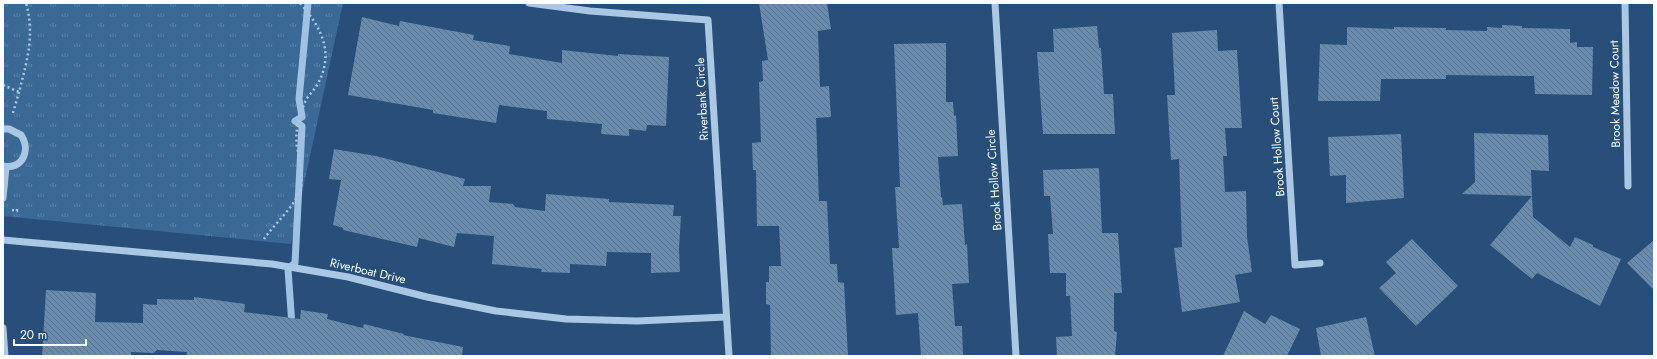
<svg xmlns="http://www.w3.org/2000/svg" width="1657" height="359" font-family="Jost,sans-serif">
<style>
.park{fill:url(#park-tufts)}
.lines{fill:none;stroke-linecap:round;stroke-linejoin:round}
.stream{stroke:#9fc2e3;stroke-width:7}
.building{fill:url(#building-back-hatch)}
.path{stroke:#aac7e3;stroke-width:2.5;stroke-dasharray:2 3;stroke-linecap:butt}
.minor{stroke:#aac7e3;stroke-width:7}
.labels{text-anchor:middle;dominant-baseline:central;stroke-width:4;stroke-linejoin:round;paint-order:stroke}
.street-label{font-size:12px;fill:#fff;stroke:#274f79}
</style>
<defs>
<pattern id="park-tufts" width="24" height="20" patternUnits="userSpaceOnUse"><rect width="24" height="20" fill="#3b6996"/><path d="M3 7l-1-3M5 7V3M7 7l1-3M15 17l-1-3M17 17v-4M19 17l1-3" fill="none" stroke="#5880a6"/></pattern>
<pattern id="building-back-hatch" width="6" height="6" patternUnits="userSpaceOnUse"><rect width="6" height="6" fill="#688bae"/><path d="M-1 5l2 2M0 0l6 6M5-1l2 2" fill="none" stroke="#5d7287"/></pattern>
</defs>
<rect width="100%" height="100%" fill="#274f79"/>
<polygon class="park" points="3,3 343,3 291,244 3,216"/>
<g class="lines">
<polyline class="stream" points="292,326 288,269 295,263 302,126 295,121 302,117 299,99 308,3"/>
</g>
<g class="building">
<polygon points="759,3 827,3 831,29 818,31 820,87 829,86 831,117 816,118 819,201 827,201 830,264 837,264 838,282 844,283 848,356 771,356 770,305 766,304 766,282 769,282 769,266 781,266 779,226 757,226 756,170 753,170 752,143 761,142 759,82 763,81 762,61 768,60"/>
<polygon points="362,17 399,26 400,21 474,35 473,40 510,46 509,54 562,63 562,50 618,56 618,54 669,57 666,126 647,125 646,131 629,129 629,136 601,134 602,124 547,119 547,111 499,105 496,123 433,113 433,110 348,95"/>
<polygon points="1502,25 1522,26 1522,28 1570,29 1570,43 1577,42 1577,47 1593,47 1592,95 1535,94 1534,76 1446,75 1446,79 1381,79 1380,101 1318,101 1320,44 1347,45 1347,27 1394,29 1394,27 1446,28 1446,30 1487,31 1487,27 1502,28"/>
<polygon points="1097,26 1099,48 1101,48 1104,94 1113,94 1115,134 1043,134 1037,52 1054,52 1053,29"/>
<polygon points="1217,30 1218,51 1237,50 1242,128 1225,128 1227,156 1223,156 1225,192 1246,191 1247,237 1252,272 1235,275 1240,302 1182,312 1174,248 1182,247 1179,159 1171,160 1167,95 1175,95 1172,33"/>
<polygon points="946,43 946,102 953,102 954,116 956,115 958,156 938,157 941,197 942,197 943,205 962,204 965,245 967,244 969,283 952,284 955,326 962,326 963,356 921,356 918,313 896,315 892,248 899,248 895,187 900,187 894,44"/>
<polygon points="1474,133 1548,135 1549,171 1531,170 1532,196 1462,194 1475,182"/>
<polygon points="1401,134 1404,198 1346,203 1346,175 1330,176 1328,137"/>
<polygon points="334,149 376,156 465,179 463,186 491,186 489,202 513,204 515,207 545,211 546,194 609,199 609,202 674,205 673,216 681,216 679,249 680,272 651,273 651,253 607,252 606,266 570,264 570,273 541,272 542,269 492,264 494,236 457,233 454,247 419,238 417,247 343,230 343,228 333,225 341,180 329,179"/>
<polygon points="1099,168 1102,233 1118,233 1122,293 1114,293 1114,331 1117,332 1115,356 1057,356 1056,337 1072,336 1070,296 1066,296 1066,273 1050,273 1048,234 1053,234 1050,196 1044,196 1043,170"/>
<polygon points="1532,196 1533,217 1570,247 1575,237 1593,245 1593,247 1621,259 1600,306 1537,273 1532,279 1490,245"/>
<polygon points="1412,239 1458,286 1416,326 1379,288 1396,273 1386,262"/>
<polygon points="1654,240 1654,290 1627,263"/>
<polygon points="46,290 96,293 95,322 143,323 143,304 157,305 157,299 194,300 194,297 245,304 244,312 300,319 301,310 328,314 327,319 363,328 364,324 404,334 403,335 463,347 462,356 186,356 187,352 157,350 153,353 131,352 131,356 42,356"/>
<polygon points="1244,311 1265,324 1271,315 1300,329 1287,356 1223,356"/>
<polygon points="1366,317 1375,356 1321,356 1316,328"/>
</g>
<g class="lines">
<g class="path">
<path d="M3,85L19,92C27,61 35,35 26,3"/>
<polyline points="13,113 19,92"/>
<polyline points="12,210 17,211 17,206"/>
<path d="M264,239C275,223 296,206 301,187C304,170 294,148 297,129C299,121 302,108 306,100C309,95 314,90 317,85C335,54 322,28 300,3"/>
</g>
<g class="minor">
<polyline points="529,3 590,11 708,20 729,356"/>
<polyline points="995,3 1016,356"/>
<polyline points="1279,3 1295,265 1320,263"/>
<polyline points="1625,3 1628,186"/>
<path d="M3,129H9L21,135C31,150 23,170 3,166"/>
<polyline points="3,198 6,167"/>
<polyline points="3,240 272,264 348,277 427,297 496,311 566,319 637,321 726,317"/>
<polyline points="3,328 5,356"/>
</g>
</g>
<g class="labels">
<g class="street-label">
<text transform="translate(1615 94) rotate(-91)">Brook Meadow Court</text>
<text transform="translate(702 99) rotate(-93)">Riverbank Circle</text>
<text transform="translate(1277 147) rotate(-94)">Brook Hollow Court</text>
<text transform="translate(994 180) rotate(-94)">Brook Hollow Circle</text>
<text transform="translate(368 271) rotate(13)">Riverboat Drive</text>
</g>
</g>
<rect width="1657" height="359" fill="none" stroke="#ffffff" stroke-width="8"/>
<path d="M14 339v6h72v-6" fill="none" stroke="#ffffff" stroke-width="2"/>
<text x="20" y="339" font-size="12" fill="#ffffff" stroke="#274f79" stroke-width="3" paint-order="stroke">20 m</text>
</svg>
